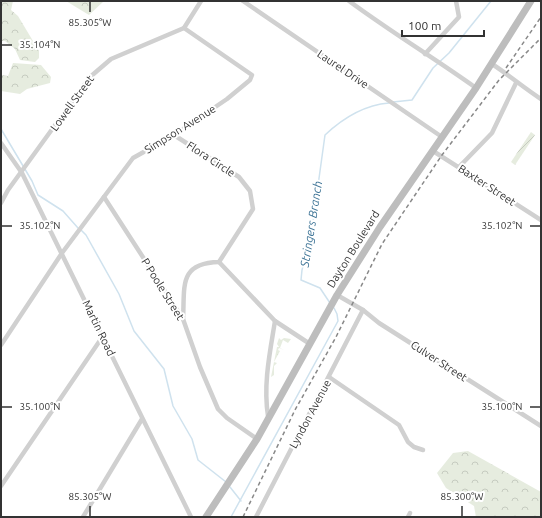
<svg xmlns="http://www.w3.org/2000/svg" width="542" height="518" font-family="Ubuntu,sans-serif">
<style>
.grass{fill:url(#grass-tufts)}
.forest{fill:url(#forest-crowns)}
.garden{fill:url(#garden-furrows)}
.lines{fill:none;stroke-linecap:round;stroke-linejoin:round}
.stream{stroke:#cfe2ee;stroke-width:1.5}
.minor{stroke:#d0d0d0;stroke-width:4.5}
.secondary{stroke:#bdbdbd;stroke-width:7}
.rail{stroke:#888;stroke-width:1.5;stroke-dasharray:4 3;stroke-linecap:butt}
.ticks{fill:none;stroke:#333;stroke-width:1.5}
.labels{text-anchor:middle;dominant-baseline:central;stroke-width:4;stroke-linejoin:round;paint-order:stroke}
.street-label{font-size:11px;fill:#333;stroke:#fff}
.water-label{font-size:12px;font-style:italic;fill:#3f7597;stroke:#fff}
.ticks-label{font-size:10px;text-anchor:middle;fill:#333;stroke:#fff;stroke-width:4;stroke-linejoin:round;paint-order:stroke}
</style>
<defs>
<pattern id="grass-tufts" width="24" height="20" patternUnits="userSpaceOnUse"><rect width="24" height="20" fill="#e6ecdf"/><path d="M3 7l-1-3M5 7V3M7 7l1-3M15 17l-1-3M17 17v-4M19 17l1-3" fill="none" stroke="#c6cbc0"/></pattern>
<pattern id="forest-crowns" width="20" height="18" patternUnits="userSpaceOnUse"><rect width="20" height="18" fill="#e6ecdf"/><path d="M2 6a3 3 0 1 1 6 0M12 15a3 3 0 1 1 6 0" fill="none" stroke="#c6cbc0"/></pattern>
<pattern id="garden-furrows" width="10" height="10" patternUnits="userSpaceOnUse"><rect width="10" height="10" fill="#e6ecdf"/><path d="M-1 1l2-2M0 10L10 0M9 11l2-2" fill="none" stroke="#c6cbc0"/></pattern>
</defs>
<rect width="100%" height="100%" fill="#fff"/>
<polygon class="grass" points="279,338 281,340 284,338 291,339 288,343 283,340 280,348 284,350 279,348 278,350 280,351 274,362 277,363 274,366 274,375 271,377 277,347 279,347 277,344"/>
<g class="forest">
<polygon points="1,1 13,1 11,10 18,16 39,51 39,58 35,62 20,60 15,49 5,41 1,41"/>
<polygon points="66,1 104,1 89,15"/>
<polygon points="13,63 41,65 51,77 50,83 27,89 20,94 1,91 1,75 8,76"/>
<polygon points="468,451 541,492 541,517 476,517 474,506 446,488 437,473 453,453"/>
</g>
<polygon class="garden" points="531,132 535,135 515,165 511,162"/>
<g class="lines">
<g class="stream">
<polyline points="393,102 412,100 433,68 449,53 491,1"/>
<polyline points="1,129 32,181 38,195 63,211 78,228"/>
<polyline points="81,230 86,235 119,294 134,331 164,369 173,406 192,439 198,460 226,482"/>
<path d="M330,303L320,288L301,280L302,270L311,236L325,135C343,118 365,105 389,103"/>
<polyline points="230,487 241,501"/>
<polyline points="231,517 338,321 337,314 334,308"/>
</g>
<g class="minor">
<polyline points="243,1 442,137"/>
<path d="M349,1C391,32 434,58 476,88"/>
<polyline points="425,54 459,17 456,1"/>
<path d="M492,64C509,75 524,88 541,99"/>
<path d="M174,135L239,177L250,191L253,209L219,262C178,263 185,287 183,319"/>
<polyline points="1,143 22,173 191,517"/>
<polyline points="433,151 541,220"/>
<polyline points="459,167 492,133 516,83"/>
<polyline points="104,197 183,319 200,367 218,409 227,418 257,439"/>
<polyline points="1,203 8,190 90,77 111,59 184,28 201,1"/>
<polyline points="219,262 275,321 310,344"/>
<polyline points="337,295 363,310 379,323 541,426"/>
<polyline points="1,345 62,253 133,158 174,135 227,99 250,80 252,75 184,28"/>
<polyline points="329,377 399,425 408,442 414,447 423,450"/>
<path d="M268,416C263,384 270,352 275,321"/>
<polyline points="1,486 103,336"/>
<polyline points="83,517 142,419"/>
<polyline points="256,517 363,310"/>
<polyline points="408,517 410,513"/>
</g>
<polyline class="secondary" points="206,517 257,439 337,295 380,227 476,88 531,1"/>
<g class="rail">
<polyline points="506,68 541,17"/>
<polyline points="243,517 295,410 336,337 382,244 442,155 499,80 541,38"/>
</g>
</g>
<path class="ticks" d="M90,2V12M2,45H12M2,226H12M530,226H540M2,407H12M530,407H540M90,506V516M462,506V516"/>
<g class="labels">
<g class="street-label">
<text transform="translate(343 69) rotate(34)">Laurel Drive</text>
<text transform="translate(72 103) rotate(-54)">Lowell Street</text>
<text transform="translate(180 129) rotate(-32)">Simpson Avenue</text>
<text transform="translate(211 159) rotate(33)">Flora Circle</text>
<text transform="translate(487 185) rotate(33)">Baxter Street</text>
<text transform="translate(353 249) rotate(-58)">Dayton Boulevard</text>
<text transform="translate(163 289) rotate(58)">P Poole Street</text>
<text transform="translate(99 328) rotate(64)">Martin Road</text>
<text transform="translate(439 361) rotate(33)">Culver Street</text>
<text transform="translate(310 414) rotate(-62)">Lyndon Avenue</text>
</g>
<g class="water-label">
<text transform="translate(311 224) rotate(-81)">Stringers Branch</text>
</g>
</g>
<g class="ticks-label">
<text x="90" y="26">85.305°W</text>
<text x="40" y="48">35.104°N</text>
<text x="40" y="229">35.102°N</text>
<text x="502" y="229">35.102°N</text>
<text x="40" y="410">35.100°N</text>
<text x="502" y="410">35.100°N</text>
<text x="90" y="500">85.305°W</text>
<text x="462" y="500">85.300°W</text>
</g>
<rect width="542" height="518" fill="none" stroke="#333333" stroke-width="4"/>
<path d="M402 30v6h82v-6" fill="none" stroke="#333333" stroke-width="2"/>
<text x="408" y="30" font-size="12" fill="#333333" stroke="#ffffff" stroke-width="3" paint-order="stroke">100 m</text>
</svg>
